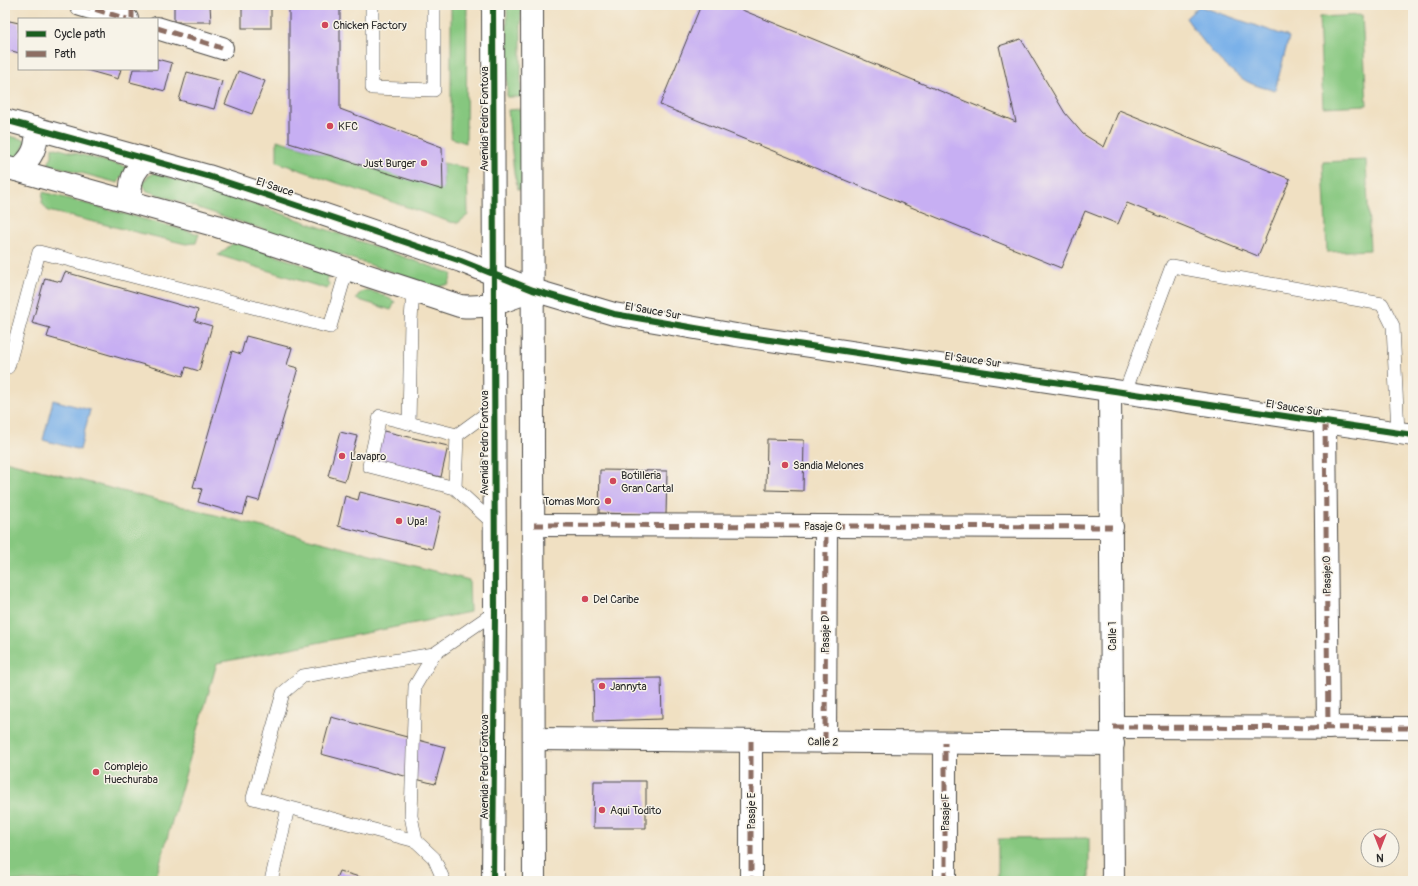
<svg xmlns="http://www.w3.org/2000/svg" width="1418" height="886" font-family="Pangolin,sans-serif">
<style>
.green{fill:#86c77f;stroke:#587955}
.water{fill:#7ab1e9;stroke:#526e8a}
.building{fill:#c7aff3}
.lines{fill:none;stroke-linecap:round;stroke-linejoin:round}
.lane-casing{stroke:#494642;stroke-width:14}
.street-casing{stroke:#494642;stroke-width:24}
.secondary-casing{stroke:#494642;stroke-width:24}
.lane{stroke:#fff;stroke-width:13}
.street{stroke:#fff;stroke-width:22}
.secondary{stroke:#fff;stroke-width:22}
.quiet{stroke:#8d6e63;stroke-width:5;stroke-dasharray:10 5;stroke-linecap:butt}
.cycleway-casing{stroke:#f7f3e8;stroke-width:8}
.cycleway{stroke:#1b5e20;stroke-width:6}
.poi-dot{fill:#d1495b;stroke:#f7f3e8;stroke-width:1.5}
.labels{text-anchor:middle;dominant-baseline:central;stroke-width:3;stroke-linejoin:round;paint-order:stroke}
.poi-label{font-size:11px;fill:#2b2b2b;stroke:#f7f3e8;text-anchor:start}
.street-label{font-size:11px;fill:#2b2b2b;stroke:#f7f3e8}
</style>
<rect width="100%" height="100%" fill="#f7f3e8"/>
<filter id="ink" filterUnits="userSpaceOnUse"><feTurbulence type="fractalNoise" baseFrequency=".025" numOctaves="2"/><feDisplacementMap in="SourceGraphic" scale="8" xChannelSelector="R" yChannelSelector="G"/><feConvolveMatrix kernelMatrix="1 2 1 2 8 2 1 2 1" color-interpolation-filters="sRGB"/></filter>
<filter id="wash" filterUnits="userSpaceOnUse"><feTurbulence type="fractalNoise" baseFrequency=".012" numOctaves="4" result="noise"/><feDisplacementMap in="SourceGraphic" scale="16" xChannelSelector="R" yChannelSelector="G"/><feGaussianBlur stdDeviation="0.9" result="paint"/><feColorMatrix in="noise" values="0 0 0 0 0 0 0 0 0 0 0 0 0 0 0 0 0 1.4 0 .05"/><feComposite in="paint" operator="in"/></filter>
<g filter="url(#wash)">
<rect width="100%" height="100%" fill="#f0e0c2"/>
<g class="green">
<polygon points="451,5 467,5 466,143 451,138"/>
<rect x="507" y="5" width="14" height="92"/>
<polygon points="1362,15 1367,105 1323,107 1319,17"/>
<polygon points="520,109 523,174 521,190 518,189 514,173 508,110"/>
<polygon points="5,135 26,140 19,159 5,156"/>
<polygon points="277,140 443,189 443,163 467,168 468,215 458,223 450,222 277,162"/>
<polygon points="52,147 127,167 118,183 48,164 52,156"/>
<polygon points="1366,160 1370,250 1327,252 1323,162"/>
<polygon points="155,173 263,207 452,274 449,284 437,287 147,191 143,184 148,176"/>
<polygon points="43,192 199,234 196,243 186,244 48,211 42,203"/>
<polygon points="232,244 242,244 324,272 329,275 327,281 330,285 327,289 218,255"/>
<path d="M363,291C376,291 384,295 395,302L391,310L356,299L358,295Z"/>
<polygon points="5,461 469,580 470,612 217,663 155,881 5,881"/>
<polygon points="1089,838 1089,881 958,881 958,878 998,877 998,839"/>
</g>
<g class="water">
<path d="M1199,6L1289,37L1275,91C1266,88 1254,86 1246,81C1221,66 1203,42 1186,18Z"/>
<polygon points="53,400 90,410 80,450 43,440"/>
</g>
<g id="blocks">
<g class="building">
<polygon points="174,5 210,5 211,22 174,22"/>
<rect x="242" y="5" width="29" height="23"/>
<polygon points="289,5 340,5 340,109 442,147 443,190 289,143"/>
<polygon points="701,5 730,5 1016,122 999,46 1021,39 1065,113 1083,134 1104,147 1119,110 1290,179 1258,256 1127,203 1118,224 1085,211 1061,268 660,105"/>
<polygon points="5,20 19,23 19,53 5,49"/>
<polygon points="157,59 172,63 165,91 130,82 133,69 157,69"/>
<polygon points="83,69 121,69 118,79"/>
<polygon points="238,71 265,81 252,114 225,104"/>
<polygon points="187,72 222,81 214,109 179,100"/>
<polygon points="65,272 198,310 195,321 212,326 199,371 186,367 183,376 47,337 50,328 32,323 45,278 61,282"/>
<polygon points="246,336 292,348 287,365 298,368 259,501 248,498 243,515 198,502 202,489 193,487 232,351 241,354"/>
<polygon points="375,429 448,446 441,477 368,461"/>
<polygon points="340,432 357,436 345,481 328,476"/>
<polygon points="767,439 804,440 803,491 766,490"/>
<polygon points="600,470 667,471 666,515 599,513"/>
<polygon points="360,492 441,512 432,549 338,526 345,496 358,500"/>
<polygon points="661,678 662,719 594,721 593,679"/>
<polygon points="331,717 445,747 435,784 321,754"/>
<polygon points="594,781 646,781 646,828 593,828"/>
<polygon points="339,871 373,881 335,881"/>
</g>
</g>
</g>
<g filter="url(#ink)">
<use href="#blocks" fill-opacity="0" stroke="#494642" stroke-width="1"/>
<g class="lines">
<defs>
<g id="lane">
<polyline points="372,5 372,88 434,90 434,5"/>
<polyline points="8,367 39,252 330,327 347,269"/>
<polyline points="1125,392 1172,266 1382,304 1393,326 1398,433"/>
<polyline points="494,408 457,435 380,416 369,466 455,488 494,524"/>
<polyline points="409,423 411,320 413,291"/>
<polyline points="455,488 457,435"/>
<polyline points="434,654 415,686 411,816 416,841 434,858 444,881"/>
<polyline points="416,841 253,798 283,693 303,676 434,654 495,612"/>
<polyline points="271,881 288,808"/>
</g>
<g id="street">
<polyline points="81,5 127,19"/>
<polyline points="157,28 222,48"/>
<polyline points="1110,390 1113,881"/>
<polyline points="1325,422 1328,728"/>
<polyline points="534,525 1112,527"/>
<polyline points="1113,727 1413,728"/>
<polyline points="534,739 1113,744"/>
<polyline points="751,741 751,881"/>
<polyline points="825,742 826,526"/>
<polyline points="945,881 945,743"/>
</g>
<g id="secondary">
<polyline points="532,5 534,881"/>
<polyline points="5,120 208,176 263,194 461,261 533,290 614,314 736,335 1413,435"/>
<path d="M5,167L217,226L460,306C489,309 507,300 533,290"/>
<path d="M17,170C32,159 38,147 36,128"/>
<path d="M132,201C128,183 133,171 147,159"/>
<polyline points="493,881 495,612 493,5"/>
</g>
</defs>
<use href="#lane" class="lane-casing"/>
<use href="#street" class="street-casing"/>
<use href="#secondary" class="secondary-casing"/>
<use href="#lane" class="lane"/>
<use href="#street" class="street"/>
<use href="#secondary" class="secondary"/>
<g class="quiet">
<polyline points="81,5 127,19"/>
<polyline points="132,19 132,5"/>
<polyline points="157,28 222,48"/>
<polyline points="1325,422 1328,728"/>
<polyline points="534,525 1112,527"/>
<polyline points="1113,727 1413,728"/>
<polyline points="751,741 751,881"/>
<polyline points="825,742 826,526"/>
<polyline points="945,881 945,743"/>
</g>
<defs>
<g id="cycleway">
<polyline points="5,120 208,176 263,194 461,261 533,290 614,314 736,335 1413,435"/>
<polyline points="493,881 495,612 493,5"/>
</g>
</defs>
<use href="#cycleway" class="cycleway-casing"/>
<use href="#cycleway" class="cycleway"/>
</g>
</g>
<g class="poi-dot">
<circle cx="325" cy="25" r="4"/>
<circle cx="330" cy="126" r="4"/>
<circle cx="424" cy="163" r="4"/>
<circle cx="342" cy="456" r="4"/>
<circle cx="785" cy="465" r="4"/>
<circle cx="613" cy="481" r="4"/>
<circle cx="608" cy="501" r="4"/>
<circle cx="399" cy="521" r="4"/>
<circle cx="585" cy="599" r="4"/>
<circle cx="602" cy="686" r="4"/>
<circle cx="96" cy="772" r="4"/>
<circle cx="602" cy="810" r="4"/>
</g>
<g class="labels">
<g class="poi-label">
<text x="333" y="25">Chicken Factory</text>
<text x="338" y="126">KFC</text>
<text x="416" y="163" text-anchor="end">Just Burger</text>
<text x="350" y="456">Lavapro</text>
<text x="793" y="465">Sandia Melones</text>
<text x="621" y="475">Botilleria<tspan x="621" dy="13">Gran Cartal</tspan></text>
<text x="600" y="501" text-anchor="end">Tomas Moro</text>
<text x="407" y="521">Upa!</text>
<text x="593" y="599">Del Caribe</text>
<text x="610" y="686">Jannyta</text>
<text x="104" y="766">Complejo<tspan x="104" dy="13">Huechuraba</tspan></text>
<text x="610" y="810">Aqui Todito</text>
</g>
<g class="street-label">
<text transform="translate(484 119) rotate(-90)">Avenida Pedro Fontova</text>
<text transform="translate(275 187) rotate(18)">El Sauce</text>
<text transform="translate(653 311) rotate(10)">El Sauce Sur</text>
<text transform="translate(973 360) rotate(8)">El Sauce Sur</text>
<text transform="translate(1294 408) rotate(9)">El Sauce Sur</text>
<text transform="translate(484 443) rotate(-90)">Avenida Pedro Fontova</text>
<text x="823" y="526">Pasaje C</text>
<text transform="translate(1327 575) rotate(-91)">Pasaje O</text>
<text transform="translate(825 634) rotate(-90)">Pasaje D</text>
<text transform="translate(1112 636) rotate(-90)">Calle 1</text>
<text transform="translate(823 742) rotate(1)">Calle 2</text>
<text transform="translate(484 767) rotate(-90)">Avenida Pedro Fontova</text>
<text transform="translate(751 811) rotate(-90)">Pasaje E</text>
<text transform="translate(945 812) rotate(-90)">Pasaje F</text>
</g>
</g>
<rect width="1418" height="886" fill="none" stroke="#f7f3e8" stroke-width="20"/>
<rect x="18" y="18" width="140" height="52" fill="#f7f3e8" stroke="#a5a39c"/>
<rect x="26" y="31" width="20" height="6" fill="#1b5e20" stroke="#a5a39c"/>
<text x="54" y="38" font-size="12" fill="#2b2b2b">Cycle path</text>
<rect x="26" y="51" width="20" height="6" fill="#8d6e63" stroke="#a5a39c"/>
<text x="54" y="58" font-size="12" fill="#2b2b2b">Path</text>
<g transform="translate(1380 848) rotate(180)"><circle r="19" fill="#f7f3e8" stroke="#a5a39c"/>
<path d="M0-3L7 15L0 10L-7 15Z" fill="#d1495b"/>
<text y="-6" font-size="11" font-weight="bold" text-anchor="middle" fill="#2b2b2b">N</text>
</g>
</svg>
